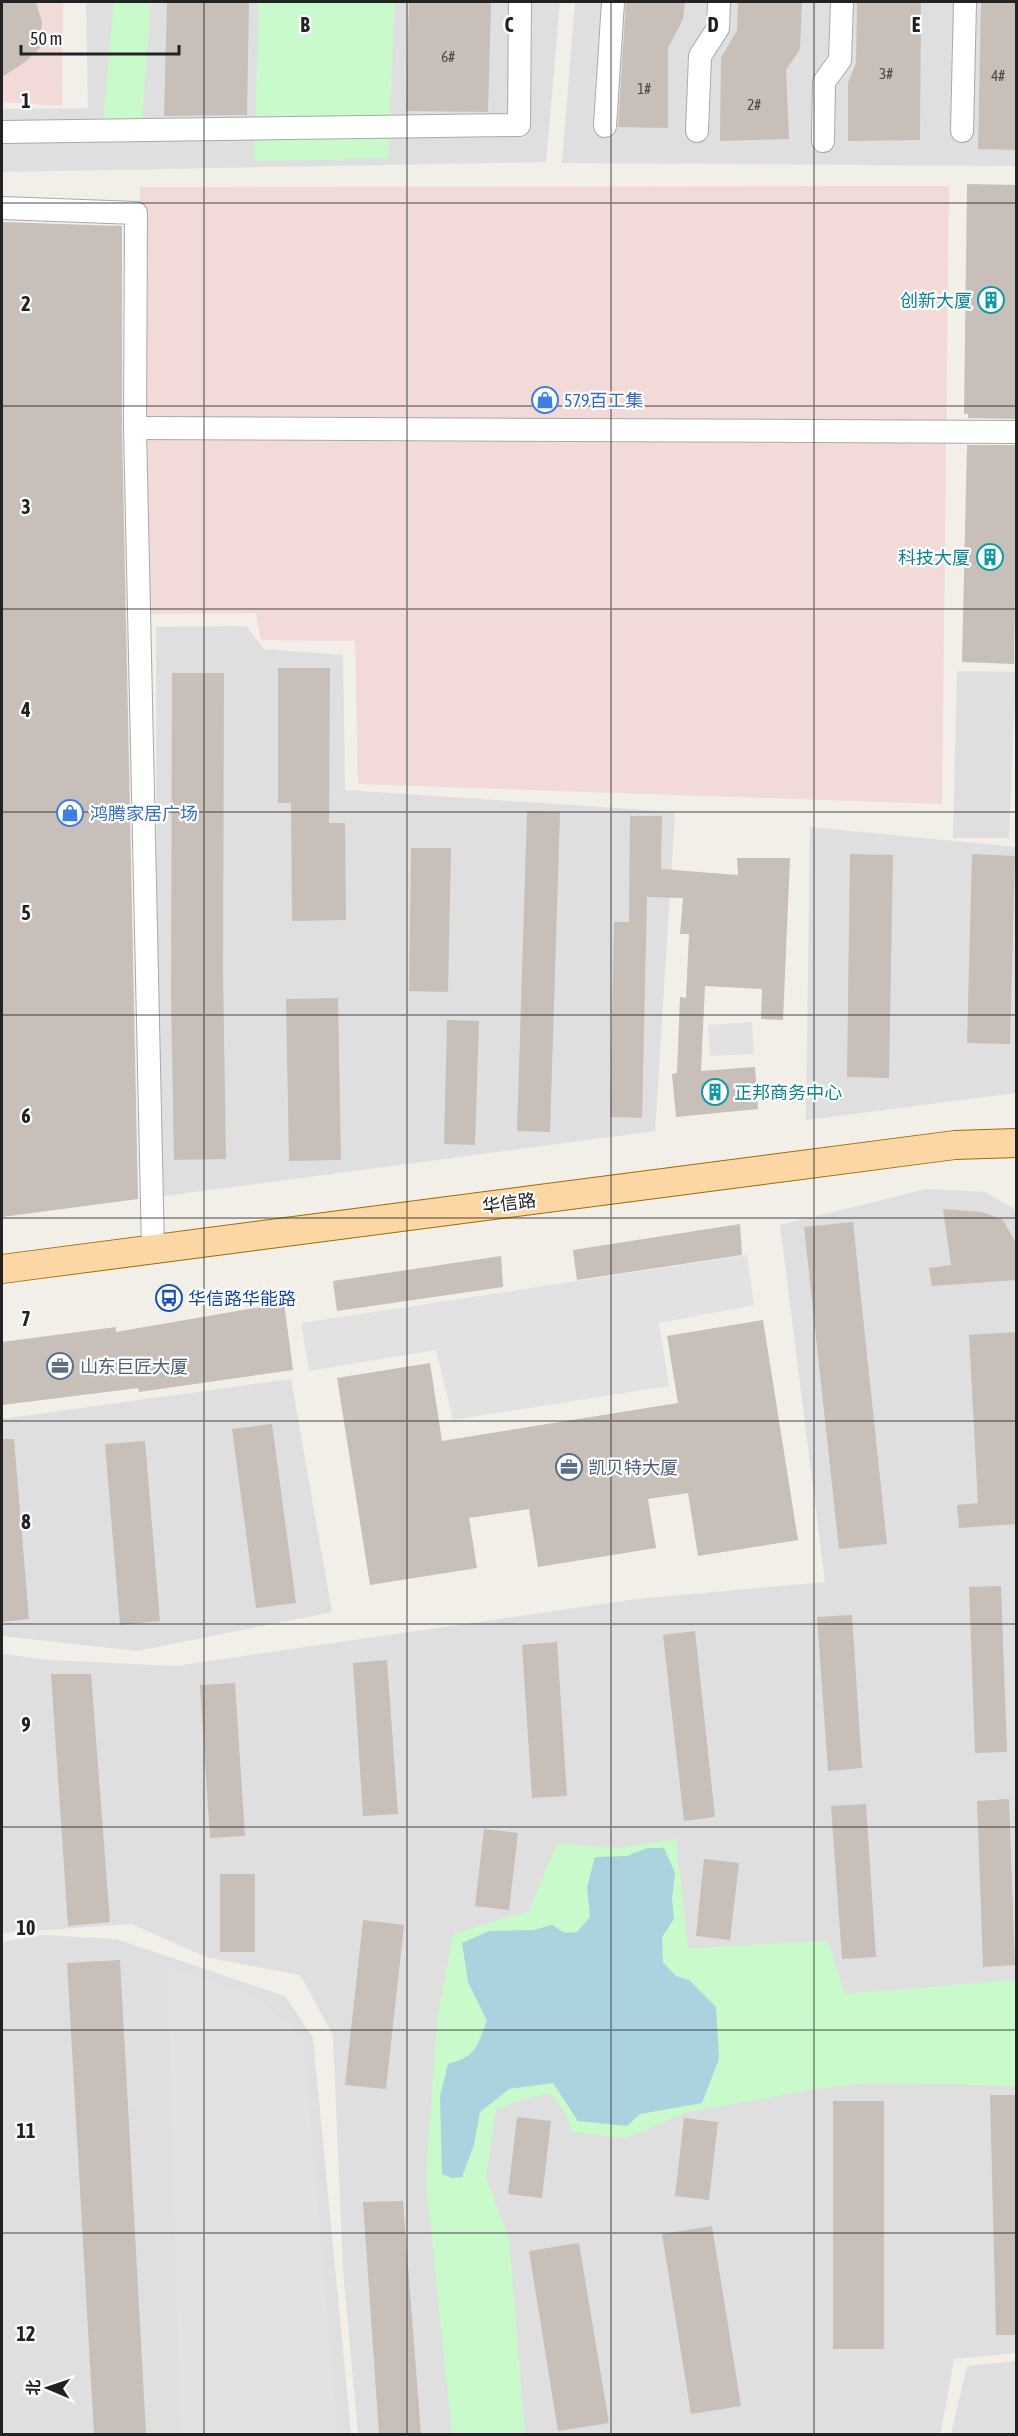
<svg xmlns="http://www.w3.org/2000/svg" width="1018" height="2436" font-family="'Asap Condensed','Noto Sans SC',sans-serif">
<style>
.residential{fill:#e0dfdf}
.commercial{fill:#f2dad9}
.park{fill:#c8facc}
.parking{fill:#e2e2e2}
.water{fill:#aad3df}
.building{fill:#c7bfb8}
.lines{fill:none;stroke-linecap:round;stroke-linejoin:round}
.minor-casing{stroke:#a9a9a9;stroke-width:24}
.major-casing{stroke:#a06b00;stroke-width:30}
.minor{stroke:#fff;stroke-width:22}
.major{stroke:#fcd6a4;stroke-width:28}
.grid{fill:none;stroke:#222;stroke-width:1.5;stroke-opacity:0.55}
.labels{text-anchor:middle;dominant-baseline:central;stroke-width:4.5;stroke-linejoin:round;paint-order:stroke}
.number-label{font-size:15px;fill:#4b4948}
.culture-label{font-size:18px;fill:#0d838f;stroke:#fff;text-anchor:end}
.shop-label{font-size:18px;fill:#366cbe;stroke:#fff;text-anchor:start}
.street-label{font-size:18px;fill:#222;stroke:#fff}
.transit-label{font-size:18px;fill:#164399;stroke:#fff;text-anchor:start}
.service-label{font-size:18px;fill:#4e5e75;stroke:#fff;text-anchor:start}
.grid-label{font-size:20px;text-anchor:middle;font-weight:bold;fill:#222;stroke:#fff;stroke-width:4.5;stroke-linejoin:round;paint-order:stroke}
</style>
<rect width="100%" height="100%" fill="#f2efe9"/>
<g class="residential">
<polygon points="86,2 560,2 546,162 2,172 2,109 88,108"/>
<polygon points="575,2 1016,2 1016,166 562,163"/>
<polygon points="246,626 264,649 343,655 345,790 675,812 655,1131 157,1197 156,627"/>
<polygon points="957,671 1016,672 1009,838 953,838"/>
<polygon points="810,827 1016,847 1016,1093 806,1120"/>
<polygon points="926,1189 985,1192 1016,1210 1016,2353 954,2359 941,2432 931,2434 358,2434 343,2270 333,2035 300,1975 209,1958 131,1924 2,1933 2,1654 50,1660 175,1666 637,1599 825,1582 780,1225"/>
<polygon points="291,1379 332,1612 137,1651 2,1636 2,1419"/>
<polygon points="43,1935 116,1939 285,1996 313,2038 351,2434 2,2434 2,1942"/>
<polygon points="1016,2361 1016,2434 951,2434 967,2366"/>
</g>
<g class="commercial">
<polygon points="36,2 63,2 62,106 2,102 2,76 25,62 40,48 42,22"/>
<polygon points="949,186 942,804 358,784 355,641 261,640 256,613 147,614 140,187"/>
</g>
<g class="park">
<polygon points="114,2 151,2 141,132 102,131"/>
<polygon points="259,2 395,2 388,158 254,161"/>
<polygon points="676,1839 688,1948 828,1941 845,1994 1016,1980 1016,2086 871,2083 815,2089 684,2113 627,2138 572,2132 565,2112 550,2093 523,2099 496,2110 486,2177 509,2238 525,2434 452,2434 426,2180 437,2019 453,1934 529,1911 557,1844 619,1848"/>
</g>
<g class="parking">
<polygon points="752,1022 754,1054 710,1056 708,1025"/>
<polygon points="747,1255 754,1305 659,1323 669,1386 453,1420 436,1350 309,1371 301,1323"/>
<polygon points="167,1968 261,1999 304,2040 338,2434 180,2434"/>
</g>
<path class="water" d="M647,1848H664L675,1873L672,1899L674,1919L662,1937L663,1962L676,1976L689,1980L716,2007L719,2059L702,2103L640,2114L627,2126L578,2121L553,2083L509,2089L480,2112L474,2145L462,2177L452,2178L442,2174L440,2096L448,2064C478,2055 475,2049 487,2021L468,1982L462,1943L489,1931L534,1930L552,1925L565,1933L577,1932L590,1917L587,1887L595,1857L627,1856Z"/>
<g class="building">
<polygon points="2,2 36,2 42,22 40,48 25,62 2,77"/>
<polygon points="167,2 249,2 247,115 164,116"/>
<polygon points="409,2 491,2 488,112 406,111"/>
<polygon points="626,2 685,2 683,19 668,48 668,128 618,127"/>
<polygon points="738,2 802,2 800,49 786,70 789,139 720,141 721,58 737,30"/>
<polygon points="857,2 921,2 920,140 848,141 848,83 856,63"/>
<polygon points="981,2 1017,2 1017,150 978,149"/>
<polygon points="967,184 1017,185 1017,419 968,418 968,414 964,414"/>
<polygon points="2,222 122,226 122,428 138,1199 2,1217"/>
<polygon points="967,445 1017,445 1014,664 962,662"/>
<polygon points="278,668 330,668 329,823 345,823 346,920 292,921 291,803 278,803"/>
<polygon points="172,673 224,673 223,971 226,1159 174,1160 171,998"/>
<polygon points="527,811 560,812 550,1132 517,1131"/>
<polygon points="630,816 662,816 661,869 738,875 737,858 790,858 783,1020 761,1019 762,989 705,986 701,1071 755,1067 758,1109 676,1117 672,1074 677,1073 680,997 686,998 689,934 680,934 683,898 647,897 642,1118 610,1117 614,922 629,922"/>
<polygon points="411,848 451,848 448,992 409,991"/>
<polygon points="850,854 893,855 889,1078 847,1077"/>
<polygon points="972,854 1015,856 1010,1044 967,1043"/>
<polygon points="338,998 341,1160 289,1161 286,999"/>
<polygon points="447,1020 479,1021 475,1145 444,1144"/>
<polygon points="943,1209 982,1212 1003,1220 1017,1245 1017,1280 932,1286 929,1268 951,1265"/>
<polygon points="853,1222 887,1544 839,1549 804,1227"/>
<polygon points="740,1224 742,1255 577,1280 573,1250"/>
<polygon points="501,1256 503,1287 337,1311 333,1281"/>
<polygon points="284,1303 293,1370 139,1392 138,1388 2,1405 2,1342 116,1327 116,1332"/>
<polygon points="763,1320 798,1540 698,1556 688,1493 648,1499 656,1548 538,1567 529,1509 469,1518 477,1568 370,1585 337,1378 430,1363 442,1441 678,1403 667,1336"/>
<polygon points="1017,1332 1017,1524 959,1528 957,1505 978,1503 969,1335"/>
<polygon points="272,1424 296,1603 256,1608 232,1429"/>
<polygon points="2,1439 14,1439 29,1619 2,1622"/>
<polygon points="145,1441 160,1621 120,1625 105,1444"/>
<polygon points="1001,1586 1007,1752 975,1753 969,1587"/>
<polygon points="852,1615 862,1768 828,1771 817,1617"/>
<polygon points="695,1631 715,1817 684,1821 663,1635"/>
<polygon points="557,1642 567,1796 532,1798 522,1645"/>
<polygon points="387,1660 398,1814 363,1816 353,1663"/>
<polygon points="51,1674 91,1674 110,1922 68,1926"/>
<polygon points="235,1683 245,1836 210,1838 200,1685"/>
<polygon points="1009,1799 1015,1965 983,1967 977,1801"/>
<polygon points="866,1804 876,1957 842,1959 831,1806"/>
<polygon points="484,1829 518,1833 509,1910 475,1906"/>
<polygon points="704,1859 739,1863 730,1940 696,1936"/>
<rect x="220" y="1874" width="35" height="78"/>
<polygon points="363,1920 404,1925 386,2089 345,2085"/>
<polygon points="120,1960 146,2434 94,2434 67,1963"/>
<polygon points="990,2095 1017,2095 1017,2335 996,2335"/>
<rect x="833" y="2101" width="51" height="248"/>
<polygon points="517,2117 551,2121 542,2198 508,2194"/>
<polygon points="684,2118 718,2122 709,2200 675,2196"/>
<polygon points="403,2201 421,2434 379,2434 363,2202"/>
<polygon points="712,2226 741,2406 691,2414 662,2234"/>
<polygon points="579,2243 609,2423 558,2431 529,2251"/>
</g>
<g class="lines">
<defs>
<g id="minor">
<polyline points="605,126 613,2"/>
<polyline points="697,131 700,56 718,28 719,2"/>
<polyline points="962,131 965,2"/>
<polyline points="2,132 519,125 520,2"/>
<polyline points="823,141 824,82 840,60 842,2"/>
<polyline points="2,208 136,213 135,428 153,1250"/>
<polyline points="135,428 1016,432"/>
</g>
<polyline id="major" points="2,1269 955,1145 1016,1143"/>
</defs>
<use href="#minor" class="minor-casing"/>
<use href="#major" class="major-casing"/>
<use href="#minor" class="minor"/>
<use href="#major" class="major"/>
</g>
<path class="grid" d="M204,2V2434M407,2V2434M611,2V2434M814,2V2434M2,203H1016M2,406H1016M2,609H1016M2,812H1016M2,1015H1016M2,1218H1016M2,1421H1016M2,1624H1016M2,1827H1016M2,2030H1016M2,2233H1016"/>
<defs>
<symbol id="building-ring" viewBox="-11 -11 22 22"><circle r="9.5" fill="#fff" stroke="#0f9aa8" stroke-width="1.5"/><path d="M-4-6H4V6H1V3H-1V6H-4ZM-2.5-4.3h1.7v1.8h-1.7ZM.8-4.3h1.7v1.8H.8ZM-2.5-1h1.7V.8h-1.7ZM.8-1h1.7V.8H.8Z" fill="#0f9aa8"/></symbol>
<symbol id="shop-ring" viewBox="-11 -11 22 22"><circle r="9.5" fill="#fff" stroke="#3f7fe0" stroke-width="1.5"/><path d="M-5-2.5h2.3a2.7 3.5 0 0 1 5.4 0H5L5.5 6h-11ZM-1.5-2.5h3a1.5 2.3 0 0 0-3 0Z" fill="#3f7fe0"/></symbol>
<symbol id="bus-ring" viewBox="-11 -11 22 22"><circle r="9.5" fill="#fff" stroke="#1a4fb4" stroke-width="1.5"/><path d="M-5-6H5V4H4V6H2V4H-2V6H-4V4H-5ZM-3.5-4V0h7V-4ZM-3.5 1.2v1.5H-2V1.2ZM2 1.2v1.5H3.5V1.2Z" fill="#1a4fb4"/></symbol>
<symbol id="office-ring" viewBox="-11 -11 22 22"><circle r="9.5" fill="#fff" stroke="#5c6f8a" stroke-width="1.5"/><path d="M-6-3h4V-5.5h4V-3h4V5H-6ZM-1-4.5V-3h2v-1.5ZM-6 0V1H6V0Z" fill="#5c6f8a"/></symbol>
</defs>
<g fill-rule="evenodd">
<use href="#building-ring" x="976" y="285" width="30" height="30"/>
<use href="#shop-ring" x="530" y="385" width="30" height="30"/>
<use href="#building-ring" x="975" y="542" width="30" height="30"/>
<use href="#shop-ring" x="55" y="798" width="30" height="30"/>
<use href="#building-ring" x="700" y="1077" width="30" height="30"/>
<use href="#bus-ring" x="154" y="1283" width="30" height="30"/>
<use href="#office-ring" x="45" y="1351" width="30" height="30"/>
<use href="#office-ring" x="554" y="1452" width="30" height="30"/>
</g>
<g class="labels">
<g class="number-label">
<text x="448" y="56">6#</text>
<text x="886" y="73">3#</text>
<text x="998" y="75">4#</text>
<text x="644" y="88">1#</text>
<text x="754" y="104">2#</text>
</g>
<g class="culture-label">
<text x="972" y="300">创新大厦</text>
<text x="970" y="557">科技大厦</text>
<text x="734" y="1092" text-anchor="start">正邦商务中心</text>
</g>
<g class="shop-label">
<text x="564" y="400">579百工集</text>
<text x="90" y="813">鸿腾家居广场</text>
</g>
<g class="street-label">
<text transform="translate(509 1203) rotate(-7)">华信路</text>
</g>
<g class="transit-label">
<text x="188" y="1298">华信路华能路</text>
</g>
<g class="service-label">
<text x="80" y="1366">山东巨匠大厦</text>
<text x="588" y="1467">凯贝特大厦</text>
</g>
</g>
<g class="grid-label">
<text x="305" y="32">B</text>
<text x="509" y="32">C</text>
<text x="713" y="32">D</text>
<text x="916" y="32">E</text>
<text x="26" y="108">1</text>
<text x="26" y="311">2</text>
<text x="26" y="514">3</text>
<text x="26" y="717">4</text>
<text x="26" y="920">5</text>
<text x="26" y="1123">6</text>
<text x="26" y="1326">7</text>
<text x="26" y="1529">8</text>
<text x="26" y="1732">9</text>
<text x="26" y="1935">10</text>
<text x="26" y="2138">11</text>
<text x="26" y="2341">12</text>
</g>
<rect width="1018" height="2436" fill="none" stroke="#222222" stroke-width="6"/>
<g transform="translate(48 2388) rotate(272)" stroke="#ffffff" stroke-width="4.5" paint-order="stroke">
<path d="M0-4.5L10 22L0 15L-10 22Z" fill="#222222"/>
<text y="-9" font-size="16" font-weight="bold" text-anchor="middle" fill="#222222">北</text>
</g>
<path d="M21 45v9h158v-9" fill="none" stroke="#222222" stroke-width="3"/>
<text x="30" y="45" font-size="18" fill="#222222" stroke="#ffffff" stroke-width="4.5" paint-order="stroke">50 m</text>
</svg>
